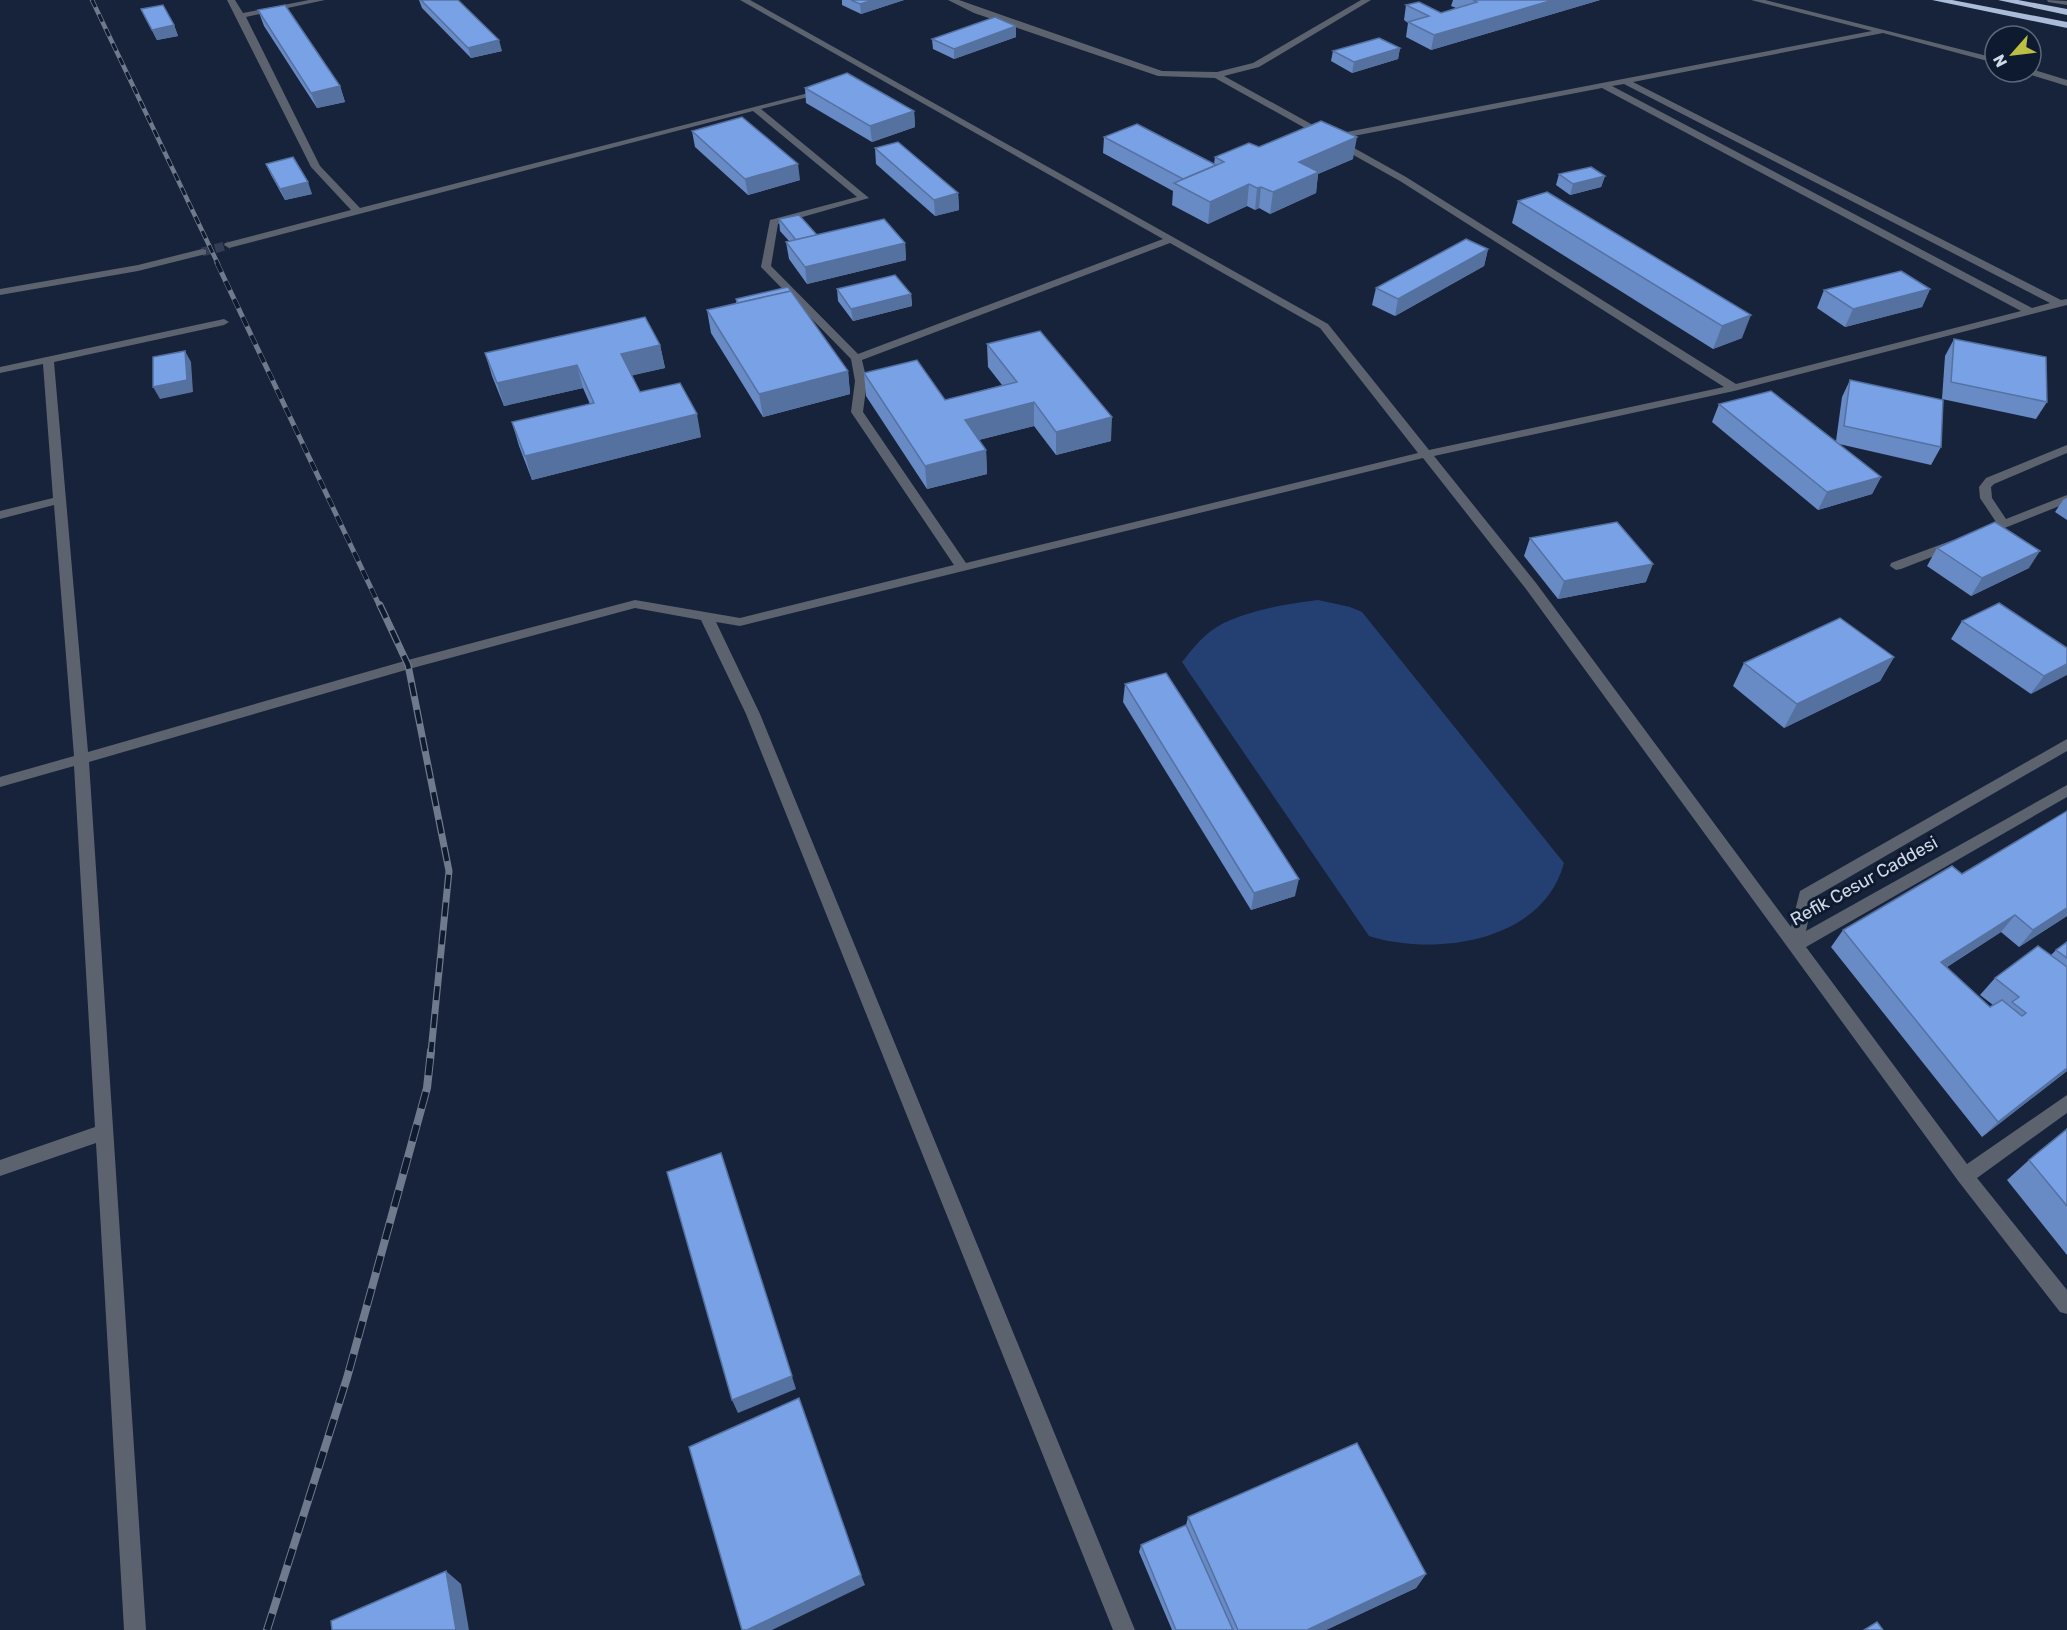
<svg xmlns="http://www.w3.org/2000/svg" width="2067" height="1630" font-family="Rubik,sans-serif">
<style>
.green{fill:#244072}
.lines{fill:none;stroke-linecap:round;stroke-linejoin:round}
.minor-tunnel{stroke:#333e54;stroke-width:9;stroke-dasharray:9 4.5;stroke-linecap:butt}
.minor{fill:#5c636f;fill-rule:evenodd}
.highway{fill:#aabcd9;fill-rule:evenodd}
.rail-far3-casing{stroke:#707a8d;stroke-width:4.5}
.rail-far2-casing{stroke:#707a8d;stroke-width:5}
.rail-far1-casing{stroke:#707a8d;stroke-width:7}
.rail-casing{stroke:#707a8d;stroke-width:8}
.rail-far3{stroke:#0d1a2f;stroke-width:3;stroke-dasharray:8;stroke-linecap:butt}
.rail-far2{stroke:#0d1a2f;stroke-width:4;stroke-dasharray:10;stroke-linecap:butt}
.rail-far1{stroke:#0d1a2f;stroke-width:4.5;stroke-dasharray:14;stroke-linecap:butt}
.rail{stroke:#0d1a2f;stroke-width:6;stroke-dasharray:17;stroke-linecap:butt}
.wall{fill:#688ac5}
.shaded-wall{fill:#5571a0}
.building{fill:#79a1e5;stroke:#5571a0;stroke-width:1.5}
.labels{text-anchor:middle;dominant-baseline:central;stroke-width:6;stroke-linejoin:round;paint-order:stroke}
.street-label{font-size:18px;fill:#d0d9e8;stroke:#0d1a2f}
</style>
<rect width="100%" height="100%" fill="#17233a"/>
<path class="green" d="M1318,600L1350,607L1362,612L1564,863C1543,942 1436,957 1369,936L1182,662C1191,651 1199,640 1211,631C1236,612 1286,604 1318,600Z"/>
<g class="lines">
<polyline class="minor-tunnel" points="202,252 229,245"/>
<g class="minor">
<path d="M227,0H235L243,13L309,0H325L246,17L320,166L360,208L828,88V92L761,109L869,198L778,224L771,266L858,354L1163,239L740,0H750L1328,324L1429,450L1724,387L1400,181L1215,78L1158,76L974,13L948,0H959L1162,71L1217,72L1253,63L1361,0H1371L1259,67L1224,76L1331,135L1872,31L1751,0H1765L1995,58V63L1883,33L1633,82L2061,300L2067,299V305L1734,391L1434,456L1536,583L1791,927L1800,891L2067,739V751L1813,898L1806,931L2067,785V797L1806,947L1967,1164L2067,1095V1113L1977,1178L2067,1290V1314L2060,1312L1959,1182L1526,589L1423,458L740,626L716,622L760,714L1135,1630H1113L746,714L701,620L635,608L409,669L89,762L146,1630H124L96,1143L0,1176V1160L95,1127L74,766L0,787V777L74,756L54,505L0,519V511L53,498L43,364L0,373V367L224,319L229,322L224,325L54,362L88,752L408,660L635,600L740,618L954,565L851,412L855,381L851,359L761,267L770,220L857,197L753,111L229,248L224,245L225,243L351,210L311,167ZM1624,84L2050,303L2032,308L1612,86ZM1602,88L2021,311L1736,384L1406,177L1338,139ZM1170,243L1320,328L1418,453L966,563L863,412L867,381L862,360Z"/>
<polygon points="2047,0 2067,1 2067,5 2048,2"/>
<polygon points="2031,69 2067,80 2067,86 2028,74 2027,72 2031,72"/>
<polygon points="202,249 206,250 206,254 138,271 0,295 0,289 138,265"/>
<polygon points="2067,445 2067,453 1994,484 1991,487 1992,498 2006,519 2067,495 2067,503 1987,535 1979,535 1977,532 1996,522 1980,498 1979,487 1986,478"/>
<polygon points="1953,540 1959,544 1957,547 1901,569 1896,570 1890,566 1891,563"/>
</g>
<g class="highway">
<polygon points="1932,0 1952,0 2067,22 2067,28"/>
<polygon points="1998,0 2018,0 2067,9 2067,15"/>
</g>
<defs>
<polyline id="rail-far3" points="92,0 218,264"/>
<polyline id="rail-far2" points="217,263 380,607"/>
<polyline id="rail-far1" points="380,605 408,665 449,871 431,1052"/>
<polyline id="rail" points="267,1630 347,1378 427,1088 431,1051"/>
</defs>
<use href="#rail-far3" class="rail-far3-casing"/>
<use href="#rail-far2" class="rail-far2-casing"/>
<use href="#rail-far1" class="rail-far1-casing"/>
<use href="#rail" class="rail-casing"/>
<use href="#rail-far3" class="rail-far3"/>
<use href="#rail-far2" class="rail-far2"/>
<use href="#rail-far1" class="rail-far1"/>
<use href="#rail" class="rail"/>
</g>
<g class="wall">
<polygon points="419,0 458,0 502,51 471,58 422,8"/>
<polygon points="842,0 904,0 861,14 842,5"/>
<polygon points="1453,0 1600,0 1431,50 1406,37 1408,23 1404,20 1406,5 1441,13 1456,8 1451,6"/>
<polygon points="141,9 174,25 178,36 157,40"/>
<polygon points="258,10 340,86 345,102 317,108 264,26"/>
<polygon points="1016,26 1016,37 954,59 933,49 932,39"/>
<polygon points="1400,48 1398,59 1352,73 1331,61 1333,51"/>
<polygon points="805,88 914,111 915,127 872,142 806,103"/>
<polygon points="692,131 800,180 748,195 695,147"/>
<polygon points="1104,137 1214,164 1215,157 1353,159 1318,174 1316,193 1270,214 1259,208 1255,210 1247,206 1208,224 1172,205 1173,191 1103,153"/>
<polygon points="875,148 958,193 959,210 935,216 876,164"/>
<polygon points="266,164 312,194 285,200 271,175"/>
<polygon points="1559,174 1605,176 1601,187 1570,195 1556,185"/>
<polygon points="1518,201 1742,338 1713,349 1512,223"/>
<polygon points="779,219 817,235 905,243 906,260 807,284 789,259 786,242 789,241 780,231"/>
<polygon points="1488,249 1484,266 1395,316 1372,305 1376,288"/>
<polygon points="837,289 911,294 912,306 853,321 838,301"/>
<polygon points="1930,289 1922,307 1845,327 1817,308 1824,290"/>
<polygon points="736,299 848,371 850,394 763,417 711,333 707,310 736,304"/>
<polygon points="1954,339 2047,402 2036,419 1942,399 1945,356"/>
<polygon points="987,344 1111,441 1056,455 1034,426 979,440 986,450 987,474 927,489 866,396 864,373 945,400 1002,385 988,367"/>
<polygon points="660,345 665,368 632,375 640,392 701,437 532,480 519,446 512,422 590,404 583,388 504,406 492,376 485,353"/>
<polygon points="1850,380 1941,447 1931,465 1839,444 1881,477 1872,494 1818,510 1712,422 1719,404 1836,441 1842,397"/>
<polygon points="2067,498 2067,520 2055,512 2063,500"/>
<polygon points="1530,538 1646,582 1558,599 1524,556"/>
<polygon points="1937,548 2029,568 1971,596 1927,566"/>
<polygon points="1962,621 2067,648 2031,694 1951,639"/>
<polygon points="1894,657 1880,681 1784,728 1733,686 1744,663"/>
<polygon points="1125,684 1295,896 1251,910 1123,702"/>
<polygon points="1962,874 2067,916 2019,947 2001,932 1947,967 1990,1007 1993,1005 1980,995 1995,978 2051,955 2056,950 2067,942 2067,1071 1982,1137 1831,947 1843,930"/>
<polygon points="2067,1129 2067,1255 2007,1180 2029,1160"/>
<polygon points="1188,1517 1426,1574 1416,1588 1326,1630 1172,1630 1139,1552 1141,1545 1186,1525"/>
</g>
<g class="shaded-wall">
<polygon points="873,0 904,0 861,14 860,4"/>
<polygon points="1553,0 1600,0 1431,50 1434,35"/>
<polygon points="174,25 178,36 157,40 152,30"/>
<polygon points="1016,26 1016,37 954,59 954,49"/>
<polygon points="499,40 502,51 471,58 468,48"/>
<polygon points="1400,48 1398,59 1352,73 1354,62"/>
<polygon points="340,86 345,102 317,108 311,93"/>
<polygon points="914,111 915,127 872,142 870,126"/>
<polygon points="1357,137 1353,159 1318,174 1316,193 1270,214 1273,192 1299,162"/>
<polygon points="798,164 800,180 748,195 745,179"/>
<polygon points="1605,176 1601,187 1570,195 1573,184"/>
<polygon points="308,182 312,194 285,200 280,189"/>
<polygon points="1249,184 1247,206 1208,224 1210,202"/>
<polygon points="1261,187 1259,208 1255,210 1257,188"/>
<polygon points="958,193 959,210 935,216 934,200"/>
<polygon points="905,243 906,260 807,284 805,267"/>
<polygon points="1488,249 1484,266 1395,316 1398,299"/>
<polygon points="1930,289 1922,307 1845,327 1853,309"/>
<polygon points="911,294 912,306 853,321 851,309"/>
<polygon points="1751,315 1742,338 1713,349 1722,326"/>
<polygon points="660,345 665,368 626,377 621,354"/>
<polygon points="185,351 191,362 193,392 160,399 153,387"/>
<polygon points="577,365 583,388 504,406 497,383"/>
<polygon points="848,371 850,394 763,417 759,394"/>
<polygon points="1034,402 1034,426 966,443 965,420"/>
<polygon points="697,414 701,437 532,480 525,456"/>
<polygon points="1112,417 1111,441 1056,455 1056,432"/>
<polygon points="986,450 987,474 927,489 925,466"/>
<polygon points="1881,477 1872,494 1818,510 1827,492"/>
<polygon points="2040,551 2029,568 1971,596 1982,578"/>
<polygon points="1653,564 1646,582 1558,599 1564,581"/>
<polygon points="1894,657 1880,681 1784,728 1797,704"/>
<polygon points="2067,664 2067,675 2031,694 2044,676"/>
<polygon points="1299,879 1295,896 1251,910 1254,893"/>
<polygon points="2067,908 2067,916 2019,947 2033,930"/>
<polygon points="2015,915 2001,932 1928,979 1941,962"/>
<polygon points="2067,1068 2067,1071 1982,1137 1998,1122"/>
<polygon points="721,1153 796,1389 738,1413 732,1400"/>
<polygon points="446,1571 461,1584 469,1630 456,1630"/>
<polygon points="1426,1574 1416,1588 1326,1630 1307,1630"/>
<polygon points="861,1575 865,1585 772,1630 747,1630"/>
</g>
<g class="building">
<polygon points="421,0 458,0 499,40 468,48"/>
<polygon points="851,0 873,0 860,4"/>
<polygon points="1473,0 1553,0 1434,35 1408,22 1429,16 1406,5 1419,2 1441,13 1477,2"/>
<polygon points="163,5 174,25 152,30 141,9"/>
<polygon points="285,5 340,86 311,93 258,10"/>
<polygon points="995,17 1016,26 954,49 932,39"/>
<polygon points="1379,38 1400,48 1354,62 1333,51"/>
<polygon points="847,73 914,111 870,126 805,88"/>
<polygon points="742,117 798,164 745,179 692,131"/>
<polygon points="1321,121 1357,137 1299,162 1319,172 1273,192 1261,187 1257,188 1249,184 1210,202 1174,183 1224,162 1215,157 1249,143 1259,147"/>
<polygon points="1137,124 1216,165 1183,179 1104,137"/>
<polygon points="898,142 958,193 934,200 875,148"/>
<polygon points="293,157 308,182 280,189 266,164"/>
<polygon points="1591,167 1605,176 1573,184 1559,174"/>
<polygon points="1547,192 1751,315 1722,326 1518,201"/>
<polygon points="799,215 817,235 796,240 779,219"/>
<polygon points="884,219 905,243 805,267 786,242"/>
<polygon points="1466,239 1488,249 1398,299 1376,288"/>
<polygon points="1901,271 1930,289 1853,309 1824,290"/>
<polygon points="895,275 911,294 851,309 837,289"/>
<polygon points="788,287 791,291 738,303 736,299"/>
<polygon points="791,291 848,371 759,394 707,310"/>
<polygon points="645,317 660,345 621,354 640,392 680,383 697,414 525,456 512,422 594,403 577,365 497,383 485,353"/>
<polygon points="1040,331 1112,417 1056,432 1034,402 965,420 986,450 925,466 864,373 917,360 945,400 1017,382 987,344"/>
<polygon points="1954,339 2046,357 2047,402 1951,382"/>
<polygon points="185,351 187,380 153,387 153,357"/>
<polygon points="1850,380 1943,400 1941,447 1844,426"/>
<polygon points="1771,391 1881,477 1827,492 1719,404"/>
<polygon points="1617,522 1653,564 1564,581 1530,538"/>
<polygon points="1995,522 2040,551 1982,578 1937,548"/>
<polygon points="1999,603 2067,648 2067,664 2044,676 1962,621"/>
<polygon points="1840,618 1894,657 1797,704 1744,663"/>
<polygon points="1166,673 1299,879 1254,893 1125,684"/>
<polygon points="2067,811 2067,908 2033,930 2015,915 1941,962 1990,1007 2002,1000 2022,1016 2026,1013 2012,1002 2019,997 1995,978 2038,946 2067,967 2067,1068 1998,1122 1843,930 1952,866 1962,874"/>
<polygon points="2067,942 2067,958 2056,950"/>
<polygon points="2067,1129 2067,1206 2029,1160"/>
<polygon points="721,1153 792,1376 732,1400 667,1172"/>
<polygon points="799,1398 861,1575 747,1630 742,1630 689,1447"/>
<polygon points="1357,1443 1426,1574 1307,1630 1238,1630 1188,1517"/>
<polygon points="1186,1525 1233,1630 1176,1630 1141,1545"/>
<polygon points="446,1571 456,1630 332,1630 331,1621"/>
<polygon points="1877,1622 1883,1630 1864,1630"/>
</g>
<g class="labels">
<g class="street-label">
<text transform="translate(1864 881) rotate(-29)">Refik Cesur Caddesi</text>
</g>
</g>
<g transform="translate(2013 54) rotate(242)"><circle r="28" fill="#0d1a2f" stroke="#5b6679" stroke-width="1.5"/>
<path d="M0-4.5L10 22L0 15L-10 22Z" fill="#bcbf44"/>
<text y="-9" font-size="16" font-weight="bold" text-anchor="middle" fill="#d0d9e8">N</text>
</g>
</svg>
